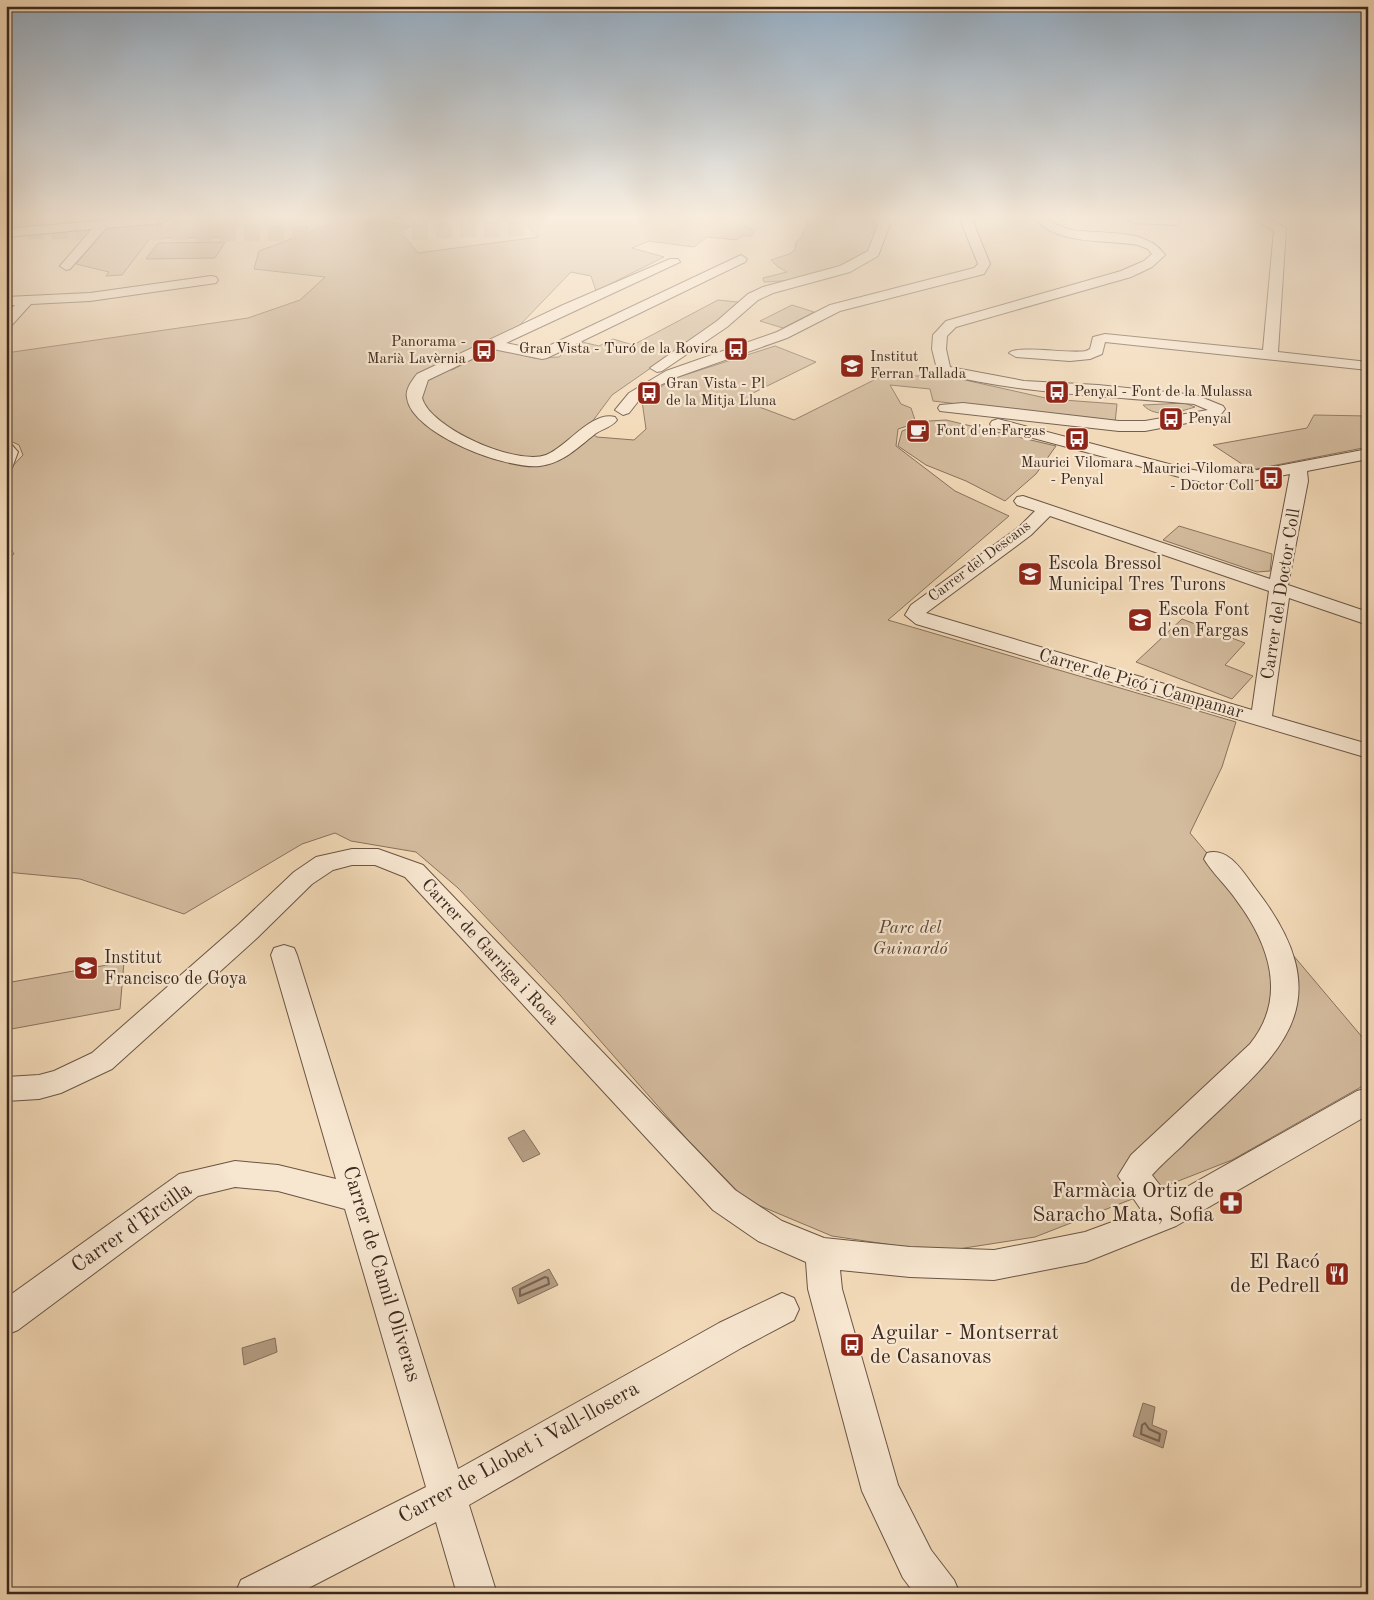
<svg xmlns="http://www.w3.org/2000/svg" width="1374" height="1600" font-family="'Old Standard TT',serif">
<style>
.green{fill:#d3bb9d;stroke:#88725e}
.water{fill:#b49d83;stroke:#846f5b}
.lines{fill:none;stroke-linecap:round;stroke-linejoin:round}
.shore{stroke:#786351;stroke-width:2}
.major-tunnel{stroke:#ceb699;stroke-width:16;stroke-dasharray:16 8;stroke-linecap:butt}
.minor-casing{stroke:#6a5545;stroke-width:2}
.minor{fill:#f7e6d0;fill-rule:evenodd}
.labels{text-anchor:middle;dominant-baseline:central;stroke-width:4.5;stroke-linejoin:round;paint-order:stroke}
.far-poi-label{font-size:15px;fill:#3c291f;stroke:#f7e6d0;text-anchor:start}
.far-street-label{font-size:15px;fill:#3c291f;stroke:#f7e6d0}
.poi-label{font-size:18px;fill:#3c291f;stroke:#f7e6d0;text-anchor:start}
.street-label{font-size:18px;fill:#3c291f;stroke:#f7e6d0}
.park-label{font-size:18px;font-style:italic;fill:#5a4638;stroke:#f7e6d0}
.near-poi-label{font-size:21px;fill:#3c291f;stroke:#f7e6d0;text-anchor:end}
.near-street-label{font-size:21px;fill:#3c291f;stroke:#f7e6d0}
</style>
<rect width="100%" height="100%" fill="#f2d9b7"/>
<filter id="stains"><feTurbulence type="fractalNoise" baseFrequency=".004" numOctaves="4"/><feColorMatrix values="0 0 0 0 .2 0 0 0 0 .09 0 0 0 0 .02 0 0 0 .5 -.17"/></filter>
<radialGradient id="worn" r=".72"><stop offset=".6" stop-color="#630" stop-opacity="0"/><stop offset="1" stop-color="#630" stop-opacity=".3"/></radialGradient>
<g class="green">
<polygon points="206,219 238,221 233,230 227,232 231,233 229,237 161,238 173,221"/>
<polygon points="336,219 366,219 411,226 400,231 418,253 539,237 519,219 744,219 744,226 755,231 751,236 742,236 737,240 707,237 694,247 649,241 632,248 664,257 596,291 591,276 571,272 516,329 441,367 452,370 494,348 534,358 559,357 572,345 582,342 599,346 613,339 633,345 718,300 738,302 727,315 612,395 586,430 597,437 634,440 646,429 642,401 672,379 775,346 816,362 751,394 746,402 794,420 878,378 901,376 947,376 1050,399 1117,404 1115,423 933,401 930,389 890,385 901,404 911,408 916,423 898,429 896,446 955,491 1009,516 888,620 1236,722 1222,767 1190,833 1368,1044 1368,1083 1232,1160 1035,1237 939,1252 832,1236 746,1200 686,1138 560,995 458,888 416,852 351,841 335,833 302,844 184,914 80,879 6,872 6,560 14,554 6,541 6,473 23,455 19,445 6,439 6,353 248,318 300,300 325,277 254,269 259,251 326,226"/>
<path d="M805,219H874V235L871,251C837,270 803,281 764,282L763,278L787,272L778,267L771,260L789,254L795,250L796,242L802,236L808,222Z"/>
<polygon points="162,223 122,275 106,276 109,272 76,264 108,227"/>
<polygon points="225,242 215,258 146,259 158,243"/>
<polygon points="792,305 814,312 783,328 760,321"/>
<path d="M1184,403L1195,407C1179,412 1156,419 1143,405Z"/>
<polygon points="1314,415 1368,416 1368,447 1251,470 1213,445 1307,428"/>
<polygon points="946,420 1056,446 1036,474 1005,501 966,481 926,465 898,446 902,431 929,421"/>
<polygon points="1179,526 1272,554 1270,571 1257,572 1163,540"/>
<polygon points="1182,619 1245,643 1225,665 1253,676 1232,699 1136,662"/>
<polygon points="124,962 120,1009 6,1030 6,983"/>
</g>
<g class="water">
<polygon points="524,1130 540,1154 523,1162 508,1138"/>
<polygon points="549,1269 558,1285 518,1304 512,1288"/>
<polygon points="275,1338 277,1352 244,1365 242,1348"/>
<polygon points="1143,1403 1155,1407 1152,1425 1167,1431 1163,1448 1133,1436"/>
</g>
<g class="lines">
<g class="shore">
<polygon points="545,1277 548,1278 549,1284 520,1296 520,1289"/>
<polygon points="1145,1423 1149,1429 1160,1434 1159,1441 1141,1434 1142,1425"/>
</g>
<g class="major-tunnel">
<polyline points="6,221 49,221"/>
<polyline points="28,231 342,234 523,228 684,219"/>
</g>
<defs>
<g id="minor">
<polygon points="120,219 168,219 162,223 106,228 70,269 66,270 60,266 92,229 6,237 6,229"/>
<polygon points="872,219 885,219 890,224 878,256 850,272 773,293 758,300 727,327 662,371 657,372 650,368 717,321 748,294 763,287 840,266 868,251 878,225"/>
<polygon points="960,219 972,219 990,264 984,274 840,311 787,338 677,377 656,387 640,399 629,413 623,415 615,410 629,393 666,371 777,332 830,305 974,268 978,264"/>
<path d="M1036,219C1051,219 1058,227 1072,230C1102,235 1146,227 1165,255L1152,267L1131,277L956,327L947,336L946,349L950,367L1024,381L1098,385L1196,395L1223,406L1225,409L1219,417L1145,431H1119L940,411L938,408L940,405L963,403L1119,421H1145L1208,410L1194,404C1109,396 1022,394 938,373L932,349L933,335L946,321L1121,271L1144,261L1152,254L1148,249L1138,245C1107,239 1058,246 1036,219Z"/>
<polygon points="1127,219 1180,219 1181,221 1175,225 1133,223"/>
<path d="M1251,219H1268L1286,228L1278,352L1368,362V370L1105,342L1102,354L1090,359L1070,361L1016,357L1009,353C1015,345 1072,354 1086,351L1090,349L1093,337L1105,334L1263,350L1274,230Z"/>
<path d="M741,255L747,259L745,262L547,358L542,359L493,349L428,380L422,398C430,428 516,466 546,455C567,447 591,411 615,417L617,420C612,427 602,429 595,434C577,448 563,463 540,466C507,470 412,434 407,398C405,389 412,381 417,374L563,305L670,259H678L680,262L506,343L540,350Z"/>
<polygon points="211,276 216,277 218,280 216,283 90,301 31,304 11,326 6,327 6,314 15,305 6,305 6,297 90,293"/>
<path d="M998,419L1188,469L1215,474L1252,471L1368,449V459L1307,471L1308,481L1288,585L1368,612V625L1289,598L1272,716L1368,744V758L916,624L905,615L911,605L1019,527L1035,511L1017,505L1014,501L1017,497L1023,496L1270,579L1290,474L1252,481L1215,484L1187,479L992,427L990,424L992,421ZM1050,516L1269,591L1252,710L926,613L1031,535Z"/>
<polygon points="6,443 12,445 18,452 12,468 6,469"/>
<path d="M352,849H378L423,865L735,1190L782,1221L824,1238L910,1247L994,1250L1085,1232L1142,1211L1118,1176L1131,1155L1250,1044C1288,997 1269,944 1237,901C1227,886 1213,874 1204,859L1207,853C1229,847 1243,872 1255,888C1352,1013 1269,1060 1182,1146C1172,1155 1161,1165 1152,1175L1169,1197L1357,1091L1368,1088V1115L1176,1226L1086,1262L994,1280L910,1277L840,1270L842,1289L898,1485L931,1550L954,1580L960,1594H915L903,1578L862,1491L808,1289L806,1262L758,1241L713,1210L405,877L375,865H352L333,870L312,884L257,938L112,1069L61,1093L39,1099L6,1101V1077L39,1075L54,1071L92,1053L239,924L294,872L316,857Z"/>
<polygon points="284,945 294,948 297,955 458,1469 719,1323 782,1293 794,1298 799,1309 794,1320 743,1347 469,1505 497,1594 457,1594 436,1522 297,1594 235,1594 241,1580 426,1487 345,1209 278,1191 235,1187 198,1196 18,1330 6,1335 6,1298 179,1174 235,1161 278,1165 336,1179 271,955 274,948"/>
</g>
</defs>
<use href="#minor" class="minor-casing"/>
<use href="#minor" class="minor"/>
</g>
<linearGradient id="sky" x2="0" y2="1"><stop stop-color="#93abc0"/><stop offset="0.49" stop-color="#f9eedf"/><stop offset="1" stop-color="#f9eedf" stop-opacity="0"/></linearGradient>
<rect width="1374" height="443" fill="url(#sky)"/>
<defs>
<symbol id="bus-square" viewBox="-11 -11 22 22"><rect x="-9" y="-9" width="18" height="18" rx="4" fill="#8f2418" stroke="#f7e6d0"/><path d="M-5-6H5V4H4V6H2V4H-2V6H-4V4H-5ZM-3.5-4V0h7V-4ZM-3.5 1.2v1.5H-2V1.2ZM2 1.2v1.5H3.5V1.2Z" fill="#fff"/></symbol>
<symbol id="school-square" viewBox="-11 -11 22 22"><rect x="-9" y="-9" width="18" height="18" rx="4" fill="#8f2418" stroke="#f7e6d0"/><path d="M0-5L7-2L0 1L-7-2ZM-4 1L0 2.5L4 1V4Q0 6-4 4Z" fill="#fff"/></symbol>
<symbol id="cafe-square" viewBox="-11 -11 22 22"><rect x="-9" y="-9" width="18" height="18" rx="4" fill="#8f2418" stroke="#f7e6d0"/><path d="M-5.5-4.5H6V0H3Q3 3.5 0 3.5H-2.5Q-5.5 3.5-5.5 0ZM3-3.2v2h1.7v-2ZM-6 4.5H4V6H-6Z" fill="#fff"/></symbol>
<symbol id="pharmacy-square" viewBox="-11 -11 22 22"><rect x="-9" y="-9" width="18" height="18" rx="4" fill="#8f2418" stroke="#f7e6d0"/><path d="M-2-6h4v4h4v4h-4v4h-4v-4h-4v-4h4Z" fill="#fff"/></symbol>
<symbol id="restaurant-square" viewBox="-11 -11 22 22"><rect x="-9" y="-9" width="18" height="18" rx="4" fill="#8f2418" stroke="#f7e6d0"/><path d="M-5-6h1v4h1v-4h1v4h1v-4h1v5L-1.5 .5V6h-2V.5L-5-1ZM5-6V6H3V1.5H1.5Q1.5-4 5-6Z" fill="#fff"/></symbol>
</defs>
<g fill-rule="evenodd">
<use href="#bus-square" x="722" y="335" width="28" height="28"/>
<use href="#bus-square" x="470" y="337" width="28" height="28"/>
<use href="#school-square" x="838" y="352" width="28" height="28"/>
<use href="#bus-square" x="1043" y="378" width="28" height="28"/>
<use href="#bus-square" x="635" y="379" width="28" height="28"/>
<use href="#bus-square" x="1157" y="405" width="28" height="28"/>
<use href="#cafe-square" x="904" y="417" width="28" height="28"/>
<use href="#bus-square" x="1063" y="425" width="28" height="28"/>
<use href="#bus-square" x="1257" y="464" width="28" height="28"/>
<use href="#school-square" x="1016" y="560" width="28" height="28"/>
<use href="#school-square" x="1126" y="606" width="28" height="28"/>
<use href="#school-square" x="72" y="954" width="28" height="28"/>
<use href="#pharmacy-square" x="1217" y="1189" width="28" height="28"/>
<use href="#restaurant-square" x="1323" y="1260" width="28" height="28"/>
<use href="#bus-square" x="838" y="1331" width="28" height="28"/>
</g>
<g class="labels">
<g class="far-poi-label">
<text x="466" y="342" text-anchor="end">Panorama -<tspan x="466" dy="17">Marià Lavèrnia</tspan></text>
<text x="718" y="349" text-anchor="end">Gran Vista - Turó de la Rovira</text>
<text x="870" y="357">Institut<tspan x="870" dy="17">Ferran Tallada</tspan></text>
<text x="666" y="384">Gran Vista - Pl<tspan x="666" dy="17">de la Mitja Lluna</tspan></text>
<text x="1074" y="392">Penyal - Font de la Mulassa</text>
<text x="1188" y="419">Penyal</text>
<text x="936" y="431">Font d'en Fargas</text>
<text x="1077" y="463" text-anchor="middle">Maurici Vilomara<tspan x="1077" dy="17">- Penyal</tspan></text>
<text x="1254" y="469" text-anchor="end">Maurici Vilomara<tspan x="1254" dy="17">- Doctor Coll</tspan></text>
</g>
<g class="far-street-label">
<text transform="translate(980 562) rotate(-37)">Carrer del Descans</text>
</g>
<g class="poi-label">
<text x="1048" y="564">Escola Bressol<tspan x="1048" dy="21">Municipal Tres Turons</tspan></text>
<text x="1158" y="610">Escola Font<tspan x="1158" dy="21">d'en Fargas</tspan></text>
<text x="104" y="958">Institut<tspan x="104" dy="21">Francisco de Goya</tspan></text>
</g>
<g class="street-label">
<text transform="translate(1281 594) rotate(-81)">Carrer del Doctor Coll</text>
<text transform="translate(1141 684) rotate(16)">Carrer de Picó i Campamar</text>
<text transform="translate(490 952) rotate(47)">Carrer de Garriga i Roca</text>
</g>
<g class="park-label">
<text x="910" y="928">Parc del<tspan x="910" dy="21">Guinardó</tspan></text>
</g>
<g class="near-poi-label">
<text x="1214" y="1191">Farmàcia Ortiz de<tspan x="1214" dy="24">Saracho Mata, Sofia</tspan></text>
<text x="1320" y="1262">El Racó<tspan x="1320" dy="24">de Pedrell</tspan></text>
<text x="870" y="1333" text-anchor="start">Aguilar - Montserrat<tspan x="870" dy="24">de Casanovas</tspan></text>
</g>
<g class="near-street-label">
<text transform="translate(132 1228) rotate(-35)">Carrer d'Ercilla</text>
<text transform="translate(381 1274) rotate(73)">Carrer de Camil Oliveras</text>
<text transform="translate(519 1453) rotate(-29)">Carrer de Llobet i Vall-llosera</text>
</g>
</g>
<rect width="1374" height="1600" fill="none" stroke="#f2d9b7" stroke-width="25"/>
<rect x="8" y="8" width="1359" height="1585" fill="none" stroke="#3c291f" stroke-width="2.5"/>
<rect x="12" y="12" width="1349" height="1575" fill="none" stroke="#3c291f"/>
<rect width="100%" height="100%" filter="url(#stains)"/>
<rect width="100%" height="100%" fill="url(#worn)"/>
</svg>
